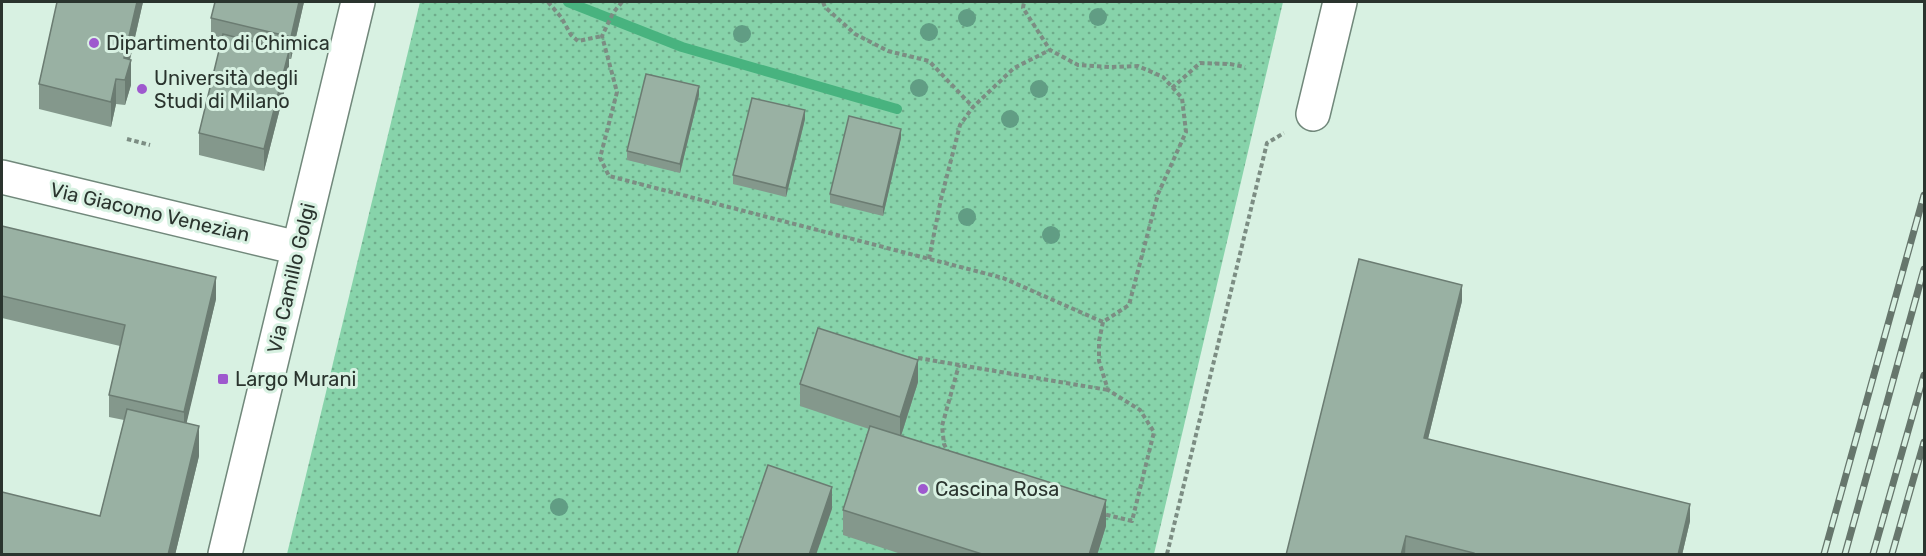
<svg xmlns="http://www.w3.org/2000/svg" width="1926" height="556" font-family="Rubik,sans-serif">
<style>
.garden{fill:url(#garden-dots)}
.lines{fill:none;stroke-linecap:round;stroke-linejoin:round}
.stream{stroke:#48b37f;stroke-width:10}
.minor-casing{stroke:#71887b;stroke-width:36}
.path{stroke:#7c8d83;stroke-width:4;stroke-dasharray:4.5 3;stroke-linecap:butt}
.minor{stroke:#fff;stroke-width:33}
.rail-casing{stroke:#66766c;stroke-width:7}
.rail{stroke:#d8f1e2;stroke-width:4.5;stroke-dasharray:14;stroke-linecap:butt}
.tree{fill:#619d84}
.wall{fill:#84988c}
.shaded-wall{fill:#6b7c72}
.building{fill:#99b1a3;stroke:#6b7c72;stroke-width:1.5}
.poi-dot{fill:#9e59ce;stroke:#d8f1e2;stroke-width:2}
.labels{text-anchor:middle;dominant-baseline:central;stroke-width:6;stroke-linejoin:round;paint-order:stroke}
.poi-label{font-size:20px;fill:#2a342e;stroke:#d8f1e2;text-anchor:start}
.street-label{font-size:20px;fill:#2a342e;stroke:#d8f1e2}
</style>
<defs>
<pattern id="garden-dots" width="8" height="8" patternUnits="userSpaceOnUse" patternTransform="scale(1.5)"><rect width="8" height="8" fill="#87d3aa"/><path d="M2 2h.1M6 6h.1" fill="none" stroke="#6fac8b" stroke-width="1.8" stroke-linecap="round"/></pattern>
</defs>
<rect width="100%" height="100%" fill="#d8f1e2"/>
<polygon class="garden" points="420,2 1283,2 1154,554 287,554"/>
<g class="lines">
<polyline class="stream" points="568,2 682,47 897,109"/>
<defs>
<g id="minor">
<polyline points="1313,114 1340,2"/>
<polyline points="2,177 298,248"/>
<polyline points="225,554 358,2"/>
</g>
</defs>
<use href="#minor" class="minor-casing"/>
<g class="path">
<polyline points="548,2 561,17 571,35 578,41 602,36"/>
<polyline points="622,2 613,13 602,36 617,92 600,158 609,176 1003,278 1103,322 1129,305 1158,194 1186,132 1182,98 1163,77 1138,66 1110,67 1078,65 1050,50 1023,8 1024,2"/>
<polyline points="823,2 825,7 855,34 888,51 929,61 973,107"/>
<polyline points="1172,88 1200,63 1230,64 1245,67"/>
<polyline points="127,139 150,145"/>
<polyline points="929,259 941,199 960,125 973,107 1014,68 1050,50"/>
<polyline points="1103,322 1099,341 1099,361 1108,390 1140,410 1154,432 1132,521 1103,514"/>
<polyline points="918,358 1108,390"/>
<polyline points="949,454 944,444 942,426 959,365"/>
<polyline points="1167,554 1267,143 1284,133"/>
</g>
<use href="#minor" class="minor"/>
<defs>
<g id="rail">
<polyline points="1824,554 1924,195"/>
<polyline points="1845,554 1924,269"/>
<polyline points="1873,554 1924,375"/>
<polyline points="1892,554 1924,442"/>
</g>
</defs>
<use href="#rail" class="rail-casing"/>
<use href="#rail" class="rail"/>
</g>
<g class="tree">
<circle cx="1098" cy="17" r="9"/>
<circle cx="967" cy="18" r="9"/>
<circle cx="929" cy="32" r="9"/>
<circle cx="742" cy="34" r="9"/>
<circle cx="919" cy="88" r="9"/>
<circle cx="1039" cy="89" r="9"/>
<circle cx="1010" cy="119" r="9"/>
<circle cx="967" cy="217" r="9"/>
<circle cx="1051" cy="235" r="9"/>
<circle cx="559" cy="507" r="9"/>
</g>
<g class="wall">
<polygon points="57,2 143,2 130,60 131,85 125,105 116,104 111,127 39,109 39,84"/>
<polygon points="304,2 291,59 289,59 289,73 264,171 199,155 199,133 221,42 211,40 211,18"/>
<polygon points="699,95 680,173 627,160 627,151"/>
<polygon points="805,119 786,197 733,184 733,175"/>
<polygon points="901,138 883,216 830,203 830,194"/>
<polygon points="2,226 216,299 186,423 199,456 175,555 2,555 100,516 124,420 109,417 109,395 120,346 2,318"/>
<polygon points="1462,301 1428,439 1690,521 1682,555 1413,555 1406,553 1405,555 1286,555"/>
<polygon points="918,382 901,436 1106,526 1097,555 904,555 843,535 843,510 869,429 800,406 800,384"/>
</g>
<g class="shaded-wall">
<polygon points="137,2 143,2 125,80 124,58"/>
<polygon points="299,2 304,2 291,59 291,37"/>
<polygon points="289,51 289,73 264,171 264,149"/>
<polygon points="131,60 131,85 125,105 125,80"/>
<polygon points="116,79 116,104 111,127 111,102"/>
<polygon points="699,86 699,95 680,173 680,164"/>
<polygon points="805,110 805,119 786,197 786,188"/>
<polygon points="901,129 901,138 883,216 883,207"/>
<polygon points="216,277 216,299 184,434 184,412"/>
<polygon points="1462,285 1462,301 1424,455 1424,438"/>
<polygon points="918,360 918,382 900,439 900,417"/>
<polygon points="199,426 199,456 175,555 168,555"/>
<polygon points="832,487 832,509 816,555 809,555"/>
<polygon points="1106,500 1106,526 1097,555 1089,555"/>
<polygon points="1690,504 1690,521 1682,555 1678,555"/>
<polygon points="1406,536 1405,555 1401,555"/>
</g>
<g class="building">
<polygon points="57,2 137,2 124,58 131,60 125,80 116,79 111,102 39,84"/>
<polygon points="215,2 299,2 291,37 211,18"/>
<polygon points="223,34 289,51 264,149 199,133"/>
<polygon points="646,74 699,86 680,164 627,151"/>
<polygon points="752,98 805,110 786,188 733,175"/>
<polygon points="849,116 901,129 883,207 830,194"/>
<polygon points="2,226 216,277 184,412 109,395 125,325 2,296"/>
<polygon points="1359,259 1462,285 1424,438 1690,504 1678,555 1474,555 1474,553 1406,536 1401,555 1286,555"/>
<polygon points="818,328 918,360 900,417 800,384"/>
<polygon points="127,409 199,426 168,555 2,555 2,492 100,516"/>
<polygon points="870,426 1106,500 1089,555 985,555 843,510"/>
<polygon points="768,465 832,487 809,555 737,555"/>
</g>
<g class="poi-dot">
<circle cx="94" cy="43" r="6"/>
<circle cx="142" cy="89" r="6"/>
<rect x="217" y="373" width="12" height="12" rx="3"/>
<circle cx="923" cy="489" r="6"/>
</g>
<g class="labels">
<g class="poi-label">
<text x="106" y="43">Dipartimento di Chimica</text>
<text x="154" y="78">Università degli<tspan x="154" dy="23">Studi di Milano</tspan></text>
<text x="235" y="379">Largo Murani</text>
<text x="935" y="489">Cascina Rosa</text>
</g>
<g class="street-label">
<text transform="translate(150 212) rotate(13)">Via Giacomo Venezian</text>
<text transform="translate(291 278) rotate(-77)">Via Camillo Golgi</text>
</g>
</g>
<rect width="1926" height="556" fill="none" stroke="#2a342e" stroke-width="6"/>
</svg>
